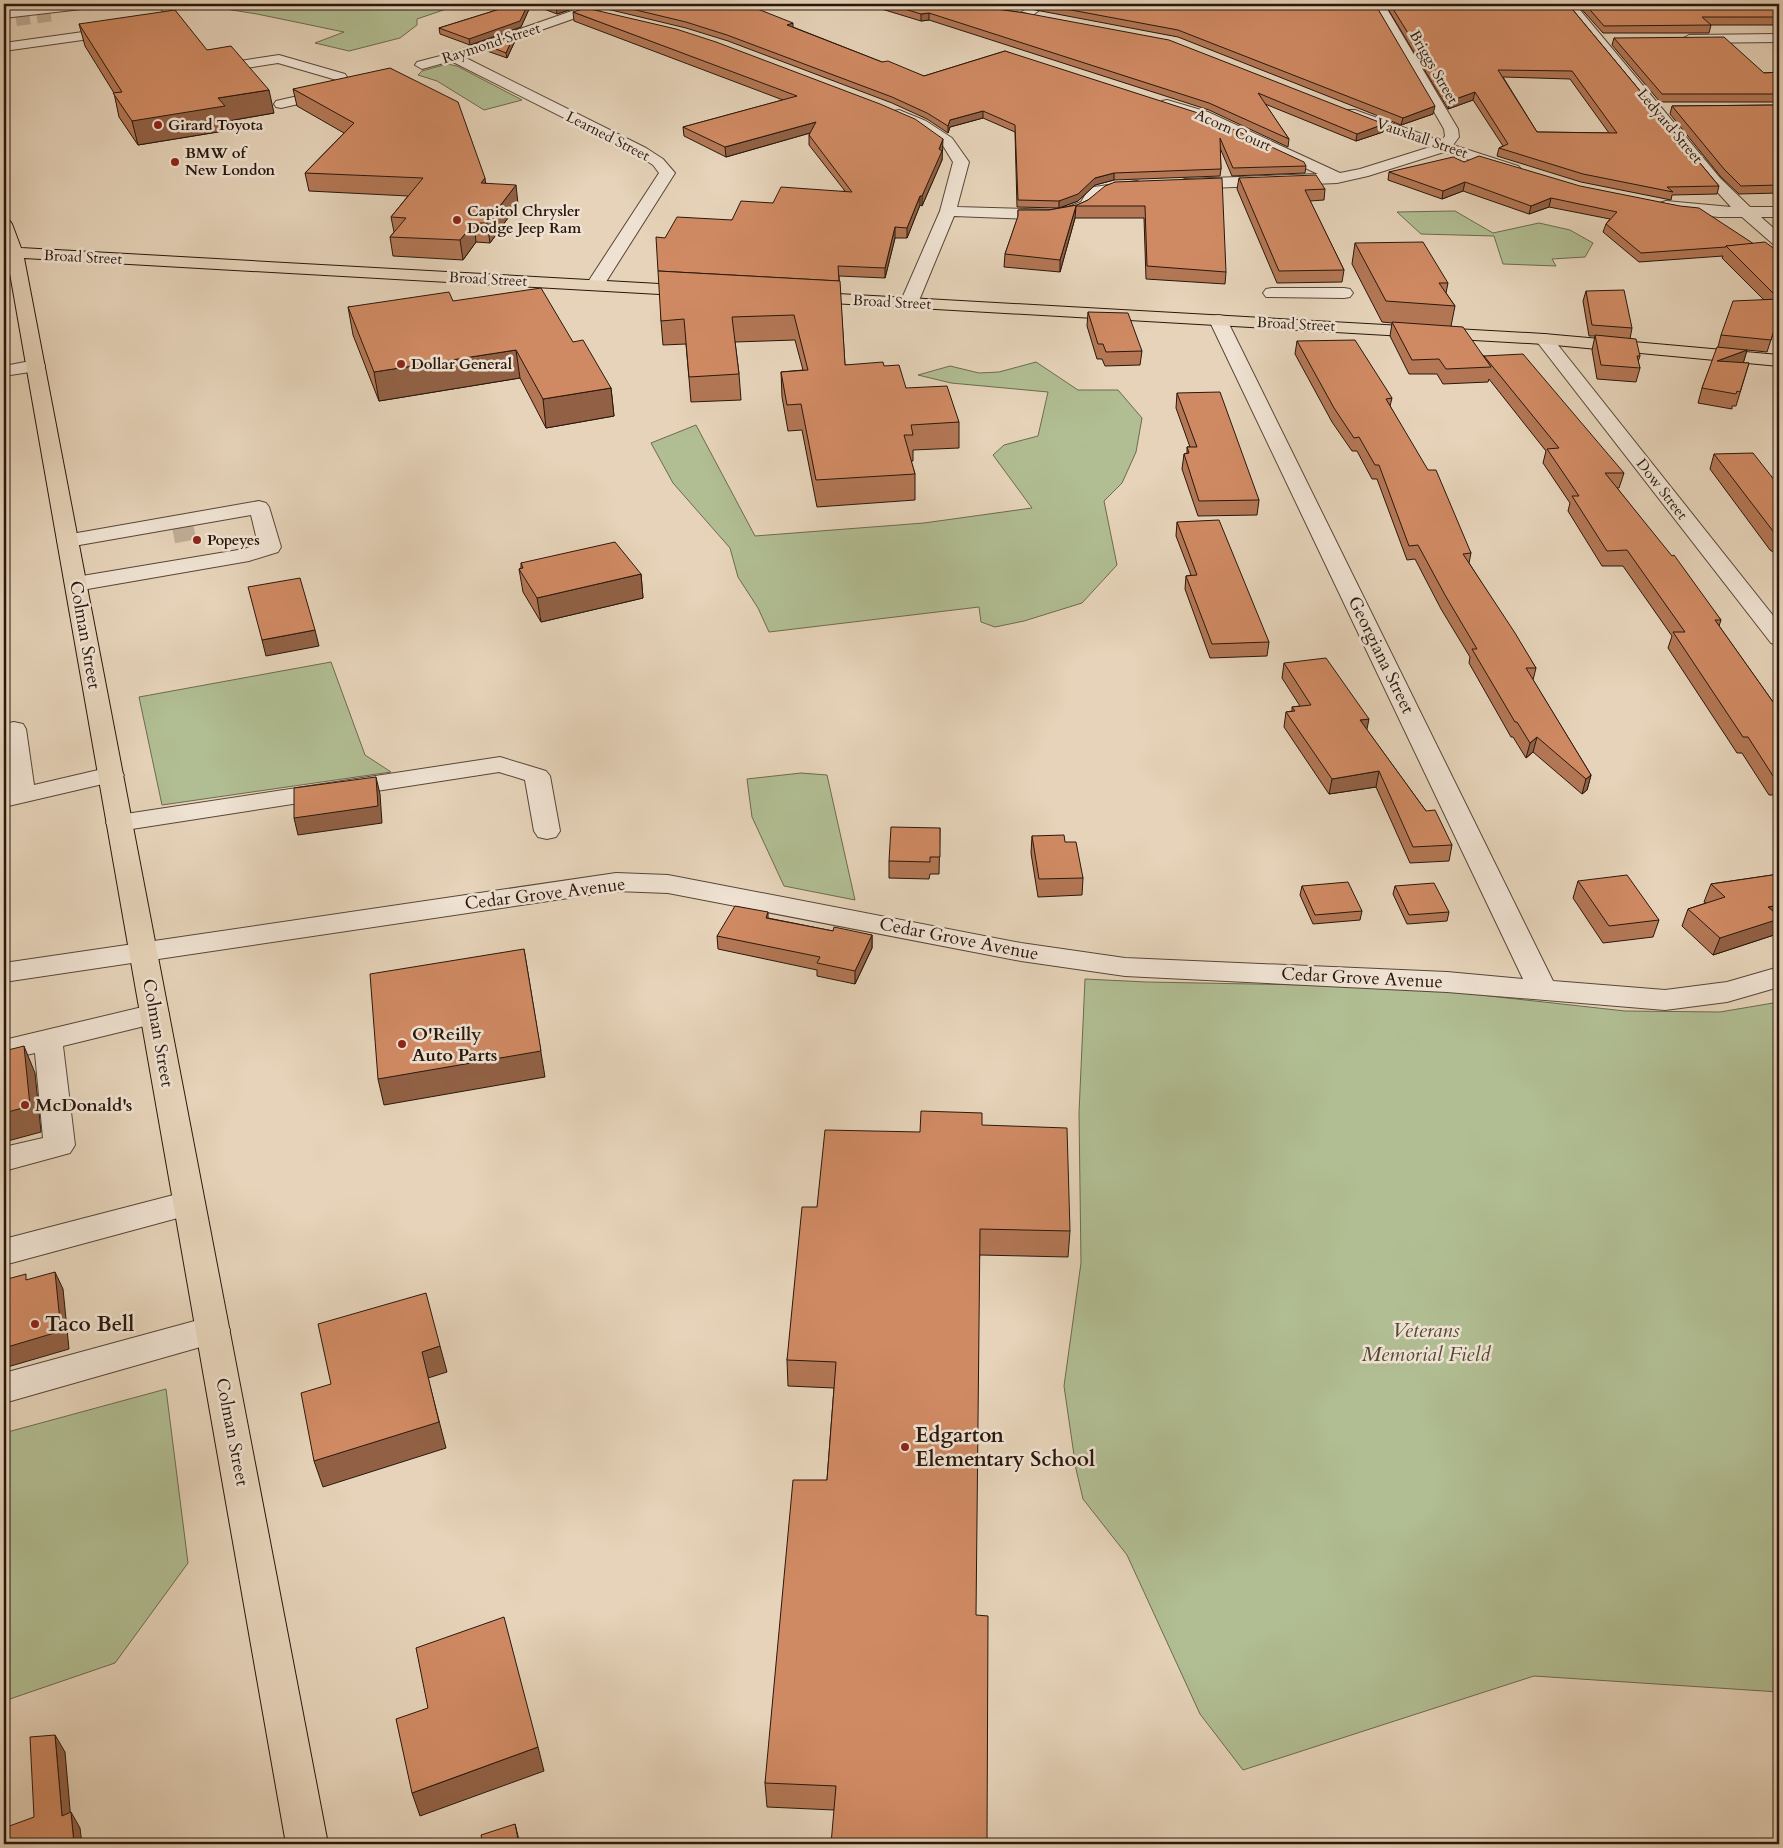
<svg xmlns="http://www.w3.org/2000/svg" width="1783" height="1848" font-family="Cardo,serif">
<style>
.green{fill:#b1bd92;stroke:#6d6a4f}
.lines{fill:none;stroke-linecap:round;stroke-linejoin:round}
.minor-tunnel-far1{stroke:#c0ad96;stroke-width:14;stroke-dasharray:14 7;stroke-linecap:butt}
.minor-tunnel{stroke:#c0ad96;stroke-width:23;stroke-dasharray:23 11;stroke-linecap:butt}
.minor-casing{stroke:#584637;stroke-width:2}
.major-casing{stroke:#29170c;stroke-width:2}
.minor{fill:#efe2d2;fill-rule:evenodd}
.major{fill:#e6d3b9;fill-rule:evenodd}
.wall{fill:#b37755;stroke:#29170c;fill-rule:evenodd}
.shaded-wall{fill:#926145;stroke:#29170c}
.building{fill:#d08a63;stroke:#29170c;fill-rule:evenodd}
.poi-dot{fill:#8f2418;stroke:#efe2d2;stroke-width:2}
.labels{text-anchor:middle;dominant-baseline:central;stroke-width:5;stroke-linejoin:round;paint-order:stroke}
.far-street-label{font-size:15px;fill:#29170c;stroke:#efe2d2}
.far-poi-label{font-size:15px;font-weight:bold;fill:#29170c;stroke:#efe2d2;text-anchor:start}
.street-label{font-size:18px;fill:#29170c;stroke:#efe2d2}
.poi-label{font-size:18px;font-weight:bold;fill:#29170c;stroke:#efe2d2;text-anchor:start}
.near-poi-label{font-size:21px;font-weight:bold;fill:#29170c;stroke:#efe2d2;text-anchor:start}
.near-park-label{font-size:21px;font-style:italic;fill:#524934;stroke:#efe2d2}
</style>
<rect width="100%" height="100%" fill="#e6d3b9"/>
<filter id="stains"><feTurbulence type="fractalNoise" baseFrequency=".004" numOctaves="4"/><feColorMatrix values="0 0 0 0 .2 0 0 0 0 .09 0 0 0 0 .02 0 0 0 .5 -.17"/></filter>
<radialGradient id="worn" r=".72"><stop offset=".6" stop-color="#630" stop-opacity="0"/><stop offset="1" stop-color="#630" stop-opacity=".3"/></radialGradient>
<g class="green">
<polygon points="194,4 461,4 417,19 417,25 400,38 349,51 315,43 344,32 257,14"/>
<polygon points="447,64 457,66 522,100 484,110 437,81 418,75 422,71"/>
<polygon points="1455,211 1493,233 1539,223 1570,230 1593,243 1585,257 1552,259 1556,266 1503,264 1494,236 1421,234 1397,212"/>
<polygon points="1036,362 1078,390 1118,390 1142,418 1136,452 1122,483 1104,501 1117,565 1082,603 1024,621 995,627 981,622 979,607 769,632 758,608 738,577 730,548 673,483 651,443 696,425 755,536 924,523 1032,508 993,455 1004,445 1038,436 1048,392 951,383 918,375 950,366 979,373 999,372"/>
<polygon points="331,662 365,755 391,772 162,805 139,697"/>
<polygon points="801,773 827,775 855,900 784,886 752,817 747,779"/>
<polygon points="1085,979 1147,982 1357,986 1453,992 1625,1011 1720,1012 1779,1002 1779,1692 1534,1676 1243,1770 1200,1714 1127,1555 1083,1499 1076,1469 1064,1386 1081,1263 1079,1113"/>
<polygon points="166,1389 188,1563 115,1663 4,1701 4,1433"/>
</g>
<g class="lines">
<polyline class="minor-tunnel-far1" points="16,19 55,14"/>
<polyline class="minor-tunnel" points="173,532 194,528"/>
<defs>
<g id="minor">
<polygon points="60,4 96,4 90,8 4,18 4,10"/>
<polygon points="158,4 170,4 183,23 182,26 4,51 4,43 169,20"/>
<polygon points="592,4 609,4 607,7 464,57 646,148 663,159 675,173 604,285 601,289 595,290 589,289 586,285 659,173 653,165 636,154 451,61 422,69 415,65 417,62 448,54"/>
<polygon points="1033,4 1048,4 1030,17 1020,17 1019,14"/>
<polygon points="1372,4 1384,4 1458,129 1459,137 1453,145 1518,166 1521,169 1518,172 1508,172 1444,152 1368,176 1337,183 1185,189 1180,187 1177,184 1180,181 1185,179 1318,174 1198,118 1162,107 1160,104 1162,101 1167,100 1208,112 1340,173 1360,169 1430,147 1345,116 1343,113 1345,110 1355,110 1441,141 1445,136 1444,129"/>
<polygon points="1563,4 1575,4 1720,178 1750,207 1779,207 1779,217 1761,217 1779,233 1779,246 1773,244 1742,217 1718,217 1660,209 1658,206 1660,203 1666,201 1731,207 1710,184"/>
<polygon points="1779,34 1779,42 1689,43 1682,39 1689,35"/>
<polygon points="279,55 345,74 347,77 340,81 278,63 240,69 233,65 240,61"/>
<polygon points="333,88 340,92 338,95 281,108 276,107 274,104 276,101"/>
<polygon points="899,110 926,121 952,138 969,162 957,207 1060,210 1081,202 1087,192 1094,187 1137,181 1142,183 1145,186 1142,189 1104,194 1099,198 1093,208 1082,214 1060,220 954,216 918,303 915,307 909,308 903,307 900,303 940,211 953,162 942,144 916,127 894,117 892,114 894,111"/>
<polygon points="1272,288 1344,288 1350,289 1353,293 1350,297 1344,298 1266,297 1263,293 1266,289"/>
<polygon points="1218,315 1224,316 1227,320 1553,981 1665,990 1727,982 1779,967 1779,987 1727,1002 1665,1010 1447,992 1125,976 1021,961 668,893 616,891 4,982 4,963 616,873 668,875 1021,943 1125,958 1447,972 1523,979 1209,320 1212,316"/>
<polygon points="1544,334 1550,335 1779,623 1779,645 1771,643 1538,343 1535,339 1538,335"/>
<polygon points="36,360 43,362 45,366 43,370 4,376 4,366"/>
<polygon points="259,501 266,503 269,507 281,547 278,552 249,561 76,591 68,589 65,584 68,579 76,577 244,549 258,544 251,515 68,547 60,546 57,541 60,536"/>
<polygon points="14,722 23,724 26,729 34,785 111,767 120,770 124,775 120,780 4,807 4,791 10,790 4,744 4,724"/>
<polygon points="500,757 546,771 550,776 560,831 556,837 547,839 538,837 534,831 525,780 499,772 119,831 110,829 106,823 110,817 119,815"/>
<polygon points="155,1004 165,1007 169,1014 165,1021 63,1046 75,1145 70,1153 4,1171 4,1147 43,1138 35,1053 4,1060 4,1040"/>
<polygon points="189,1191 200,1194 205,1203 200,1212 4,1265 4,1239"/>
<polygon points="213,1316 225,1320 230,1330 225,1340 4,1403 4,1373"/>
</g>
<g id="major">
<polygon points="4,219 10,221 12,224 21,248 695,286 701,287 704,291 701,295 695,296 24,258 328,1844 286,1844 11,279 7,257 4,257"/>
<polygon points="803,292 1544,334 1779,355 1779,366 1544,344 797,301 794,297 797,293"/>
</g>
</defs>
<use href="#minor" class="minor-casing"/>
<use href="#major" class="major-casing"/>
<use href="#minor" class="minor"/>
<use href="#major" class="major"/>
</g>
<g class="wall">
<polygon points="516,4 587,4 557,14 531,4 521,27 470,45 440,34 439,28"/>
<polygon points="607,4 745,4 793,27 882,62 924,76 1005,51 1306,166 1305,173 1232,176 1220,148 1221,169 1220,176 1114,180 1095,185 1078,201 1059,208 1077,205 1088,200 1115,182 1226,272 1225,284 1146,279 1144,218 1075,218 1060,272 1004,267 1005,254 1018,217 1018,210 1049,210 1059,208 1017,207 1015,132 983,118 950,127 948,133 927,119 892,103 728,41 686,28 607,9"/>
<polygon points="865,4 961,4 1025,13 1383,132 1356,141 1265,104 1289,139 1288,147 1209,110 929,20 921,21"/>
<polygon points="992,4 1375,4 1433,114 1401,125 1178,37 1025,8"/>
<path d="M1385,4H1568L1719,186L1717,194L1672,195L1671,200L1581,182L1497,156L1499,148L1503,146L1473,100L1448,109ZM1503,77L1570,79L1609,133L1537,132Z"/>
<polygon points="1577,4 1779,4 1779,25 1710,25 1711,25 1709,33 1603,33"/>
<polygon points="573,12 943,149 942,151 942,160 922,206 920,205 907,238 895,238 885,278 839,276 845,365 884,366 906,388 959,422 959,448 913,450 913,461 911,461 915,474 915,500 817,507 802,430 788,431 782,397 781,372 803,370 795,340 735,342 739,374 741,400 691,402 686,344 663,345 661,321 665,238 732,220 773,203 845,191 809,145 809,135 810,133 726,157 684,136 683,127 783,100 574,21"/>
<polygon points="79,24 207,50 274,113 228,121 230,130 138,145 119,117 114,93 85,46"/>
<polygon points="1614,38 1764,73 1779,72 1779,102 1660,102 1612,45"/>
<polygon points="515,41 507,58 487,51 486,45"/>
<polygon points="293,89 486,183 518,204 490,243 476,242 463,260 393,256 390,237 394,232 391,217 408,196 309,191 305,173 344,133 297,106"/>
<polygon points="1779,105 1779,193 1739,194 1721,177 1670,114 1672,106"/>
<polygon points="1464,162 1754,244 1779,252 1779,316 1779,315 1767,352 1747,350 1743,363 1749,363 1736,406 1732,406 1732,409 1698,403 1702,388 1718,347 1721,335 1764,300 1722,258 1723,256 1639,262 1603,232 1606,224 1610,219 1549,207 1529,214 1463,191 1442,199 1388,180 1389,172"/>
<polygon points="1239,178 1325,189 1324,200 1310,201 1344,270 1342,282 1277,283 1237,189"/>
<polygon points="1355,243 1448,283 1446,293 1455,306 1451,326 1484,356 1624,473 1619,488 1617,488 1721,620 1719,626 1778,709 1779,709 1779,795 1769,795 1742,753 1737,753 1668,648 1672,636 1623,566 1602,566 1568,511 1570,503 1543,463 1546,451 1489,379 1488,382 1443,384 1437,374 1409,374 1390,336 1392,323 1382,322 1352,264"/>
<polygon points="1586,291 1632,328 1630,339 1640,356 1638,362 1640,368 1636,382 1597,379 1592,350 1595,336 1589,336 1583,301"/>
<polygon points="453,301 573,342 611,388 614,416 546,428 520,378 379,401 353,335 348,307"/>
<polygon points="1088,312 1142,351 1140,365 1105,366 1102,359 1097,359 1087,326"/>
<polygon points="1297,341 1392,398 1390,406 1471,553 1469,563 1536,668 1533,680 1591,775 1587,790 1582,794 1533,752 1526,758 1513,737 1511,737 1469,663 1470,657 1441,609 1415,559 1407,560 1377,479 1372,479 1357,451 1352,451 1332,422 1295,354"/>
<polygon points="1177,393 1259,500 1257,515 1198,516 1182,469 1184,454 1187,453 1187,447 1190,447 1176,408"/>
<polygon points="1714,454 1779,486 1779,556 1770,550 1710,469"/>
<polygon points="1177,522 1269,642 1267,656 1210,658 1185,589 1186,576 1191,575 1176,536"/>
<polygon points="521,563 641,574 643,598 541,622 523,592 519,569 521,568"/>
<polygon points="1284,663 1367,730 1426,811 1452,845 1449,861 1410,863 1376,787 1329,794 1284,727 1286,712 1292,711 1292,707 1300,706 1282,678"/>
<polygon points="940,828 939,874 930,874 929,879 889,878 889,861"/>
<polygon points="1032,836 1065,842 1083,878 1082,895 1038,897 1031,853"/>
<polygon points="1779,874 1779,923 1774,935 1713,955 1682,926 1688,909 1706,903 1704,902 1711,884"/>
<polygon points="1578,881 1659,920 1653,937 1603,943 1573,898"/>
<polygon points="1302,886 1362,911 1360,920 1313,924 1300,895"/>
<polygon points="1395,886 1449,912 1447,921 1407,924 1393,894"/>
<polygon points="768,912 768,918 833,931 872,935 872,948 855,984 817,976 817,970 718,949 717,936"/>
<polygon points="982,1125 1070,1231 1068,1257 980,1255 834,1810 767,1807 765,1783 827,1480 834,1388 788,1386 787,1360 817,1207 920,1132"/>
</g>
<g class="shaded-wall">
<polygon points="528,4 531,4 531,5 521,27 470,45 469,39"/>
<polygon points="569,4 587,4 557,14 556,8"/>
<polygon points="929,13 929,20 921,21 921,14"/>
<polygon points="793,23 793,29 787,25"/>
<polygon points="514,35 515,41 507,58 506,53"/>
<polygon points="269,90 274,113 228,121 230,130 138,145 132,121 218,98"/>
<polygon points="1475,92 1473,100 1448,109 1450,101"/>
<polygon points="1435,106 1433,114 1401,125 1403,118"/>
<polygon points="983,111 983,118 950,127 948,133 948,126 950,120"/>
<polygon points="816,122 817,131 726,157 725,147"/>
<polygon points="1384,124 1383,132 1356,141 1357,134"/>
<polygon points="943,139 942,160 922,206 922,196"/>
<polygon points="1114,173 1114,180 1095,185 1078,201 1059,208 1059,201 1095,178"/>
<polygon points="485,178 487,197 481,183"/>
<polygon points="1465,182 1463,191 1442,199 1443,191"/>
<polygon points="516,185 518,204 490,243 487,223"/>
<polygon points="920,196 920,205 907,238 907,228"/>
<polygon points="1551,198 1549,207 1529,214 1531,206"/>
<polygon points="1076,206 1075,218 1060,272 1060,260"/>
<polygon points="474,223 476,242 463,260 460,240"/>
<polygon points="895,227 895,238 885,278 885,268"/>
<polygon points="516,350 520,378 379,401 374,372"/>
<polygon points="1747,350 1743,364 1717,361"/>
<polygon points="611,388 614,416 546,428 543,399"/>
<polygon points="641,574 643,598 541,622 537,598"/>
<polygon points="315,630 319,646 266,656 262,640"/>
<polygon points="1369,719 1366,734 1360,720"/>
<polygon points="1537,737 1533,752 1526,758 1530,743"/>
<polygon points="1379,771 1376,787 1329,794 1332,779"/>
<polygon points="1591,775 1587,790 1582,794 1586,779"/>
<polygon points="376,777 380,794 382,823 298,835 294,818"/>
<polygon points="1779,905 1779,923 1774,935 1713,955 1720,938 1768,907"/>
<polygon points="4,910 7,939 4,940"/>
<polygon points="872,935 872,948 855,984 855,971"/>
<polygon points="524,949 545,1077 384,1105 378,1079"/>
<polygon points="24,1046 35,1073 41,1132 4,1142 4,1113"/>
<polygon points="55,1272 63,1289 69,1349 4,1368 4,1348"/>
<polygon points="440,1346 447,1372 428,1378 446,1448 323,1487 314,1461 422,1352"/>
<polygon points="55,1735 65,1752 72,1832 62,1816"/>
<polygon points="538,1747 544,1771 420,1816 412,1793"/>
<polygon points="71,1812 80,1828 82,1844 74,1844"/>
<polygon points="515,1824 520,1844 519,1844"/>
</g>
<g class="building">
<polygon points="516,4 528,4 520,21 469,39 439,28"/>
<polygon points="545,4 569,4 556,8"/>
<polygon points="611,4 745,4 793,23 787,25 882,62 888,61 924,76 1005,51 1198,113 1304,162 1306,166 1233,168 1220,138 1221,169 1114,173 1095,178 1078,194 1059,201 1018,200 1015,125 983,111 950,120 948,126 927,113 892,97 727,35 686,22"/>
<polygon points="888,4 961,4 1025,13 1169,40 1384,124 1357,134 1258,93 1289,139 1209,103 929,13 921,14"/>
<polygon points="1039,4 1375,4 1435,106 1403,118 1178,30"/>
<path d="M1390,4H1568L1719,186L1667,187L1673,192L1583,174L1499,148L1508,144L1475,92L1450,101ZM1498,70L1572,71L1617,133L1537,132Z"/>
<polygon points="1585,4 1779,4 1779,17 1702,17 1711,25 1604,26"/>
<polygon points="586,8 676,29 716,42 880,104 915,119 943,139 939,149 942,151 922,196 920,196 907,228 895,227 885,268 838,266 839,281 658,271 656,237 665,238 677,217 732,220 741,201 773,203 781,187 852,192 809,135 816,122 725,147 683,127 797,96 573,12"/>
<polygon points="175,10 207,50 231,46 269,90 218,98 225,106 132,121 113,93 122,92 79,24"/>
<polygon points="514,35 506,53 486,45"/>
<polygon points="1724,37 1764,73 1779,72 1779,94 1662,94 1614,38"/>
<polygon points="390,68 458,102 485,178 481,183 516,185 487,223 474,223 460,240 390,237 406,218 391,217 423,178 305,173 354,123 293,89"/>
<polygon points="1779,105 1779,185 1741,186 1724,169 1672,106"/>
<polygon points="1479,156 1580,186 1680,206 1699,208 1754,244 1726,246 1726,247 1641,253 1606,224 1617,212 1551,198 1531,206 1465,182 1443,191 1389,172 1453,157 1464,162"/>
<polygon points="1316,175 1325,189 1305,190 1344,270 1279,271 1239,178"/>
<polygon points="1222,178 1226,272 1147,266 1145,206 1076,206 1060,260 1005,254 1018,216 1018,210 1049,210 1077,205 1088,200 1105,186 1115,182"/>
<polygon points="1423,242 1448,283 1439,283 1455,306 1386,301 1355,243"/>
<polygon points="1765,242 1779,252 1779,313 1771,340 1721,335 1733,301 1779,299 1726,246"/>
<polygon points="658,271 840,281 845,365 883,362 884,366 899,365 906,388 947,386 959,422 911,425 913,435 904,435 915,474 816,480 801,404 787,405 781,372 808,370 794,315 732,317 739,374 689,377 684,319 661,321"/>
<polygon points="541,288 573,342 583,340 611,388 543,399 516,350 374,372 348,307 449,292 453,301"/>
<polygon points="1624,290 1632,328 1592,325 1586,291"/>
<polygon points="1088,312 1128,313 1142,351 1106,352 1103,344 1098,344"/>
<polygon points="1392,322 1463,327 1491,367 1446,369 1439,359 1412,360"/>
<polygon points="1595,335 1636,339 1640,356 1637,356 1640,368 1601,365"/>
<polygon points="1355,340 1392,398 1386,399 1428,470 1436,470 1471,553 1463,554 1515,633 1536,668 1526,668 1591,775 1586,779 1537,737 1530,743 1517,722 1515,722 1472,649 1477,649 1445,595 1418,545 1409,546 1379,465 1375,465 1359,437 1354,438 1334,408 1297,341"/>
<polygon points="1717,347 1747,350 1717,361 1749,363 1740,392 1737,391 1736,394 1702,388"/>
<polygon points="1523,354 1624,473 1605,473 1672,556 1674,555 1721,620 1715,620 1778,709 1779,709 1779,779 1775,779 1748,737 1743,737 1673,632 1685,632 1627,550 1607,551 1572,496 1579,496 1547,449 1559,448 1484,356"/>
<polygon points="1220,392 1259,500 1199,501 1184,454 1189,453 1187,447 1197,447 1177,393"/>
<polygon points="1753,453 1779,486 1779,537 1776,535 1714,454"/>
<polygon points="1219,520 1269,642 1212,644 1186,576 1197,575 1177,522"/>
<polygon points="615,542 641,574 537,598 519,569 523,568 521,563"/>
<polygon points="300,578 315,630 262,640 248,587"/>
<polygon points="1326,658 1369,719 1360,720 1426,811 1435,810 1452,845 1413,847 1379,771 1332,779 1286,712 1295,711 1292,707 1311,705 1284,663"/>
<polygon points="376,777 378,806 294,818 294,788"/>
<polygon points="891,827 940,828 940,857 930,857 930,862 889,861"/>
<polygon points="1064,835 1065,842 1076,842 1083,878 1039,879 1032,836"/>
<polygon points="1779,874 1779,905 1768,907 1779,916 1779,919 1720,938 1688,909 1725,897 1711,884"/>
<polygon points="1627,875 1659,920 1609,926 1578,881"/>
<polygon points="1348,882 1362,911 1315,915 1302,886"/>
<polygon points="1434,883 1449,912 1409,915 1395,886"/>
<polygon points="735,906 768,912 766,918 833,931 834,927 872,935 855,971 817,963 820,957 717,936"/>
<polygon points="524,949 541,1051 378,1079 370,974"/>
<polygon points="24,1046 30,1106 4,1113 4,1051"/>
<polygon points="921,1111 982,1113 982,1125 1067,1128 1070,1231 980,1229 976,1615 988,1616 987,1844 831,1844 836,1786 765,1783 793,1480 827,1480 836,1362 787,1360 802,1207 817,1207 825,1130 920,1132"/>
<polygon points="55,1272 61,1331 4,1348 4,1280 26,1274 26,1280"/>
<polygon points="426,1293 440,1346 422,1352 439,1422 314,1461 301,1393 331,1384 318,1324"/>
<polygon points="504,1617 538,1747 412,1793 396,1719 428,1708 416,1648"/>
<polygon points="55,1735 62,1816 71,1812 74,1844 4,1844 4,1828 34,1817 30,1737"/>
<polygon points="515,1824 519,1844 483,1844 481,1835"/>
</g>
<g class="poi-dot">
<circle cx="158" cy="125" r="5"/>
<circle cx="175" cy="162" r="5"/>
<circle cx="457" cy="220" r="5"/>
<circle cx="401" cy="364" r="5"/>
<circle cx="197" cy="540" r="5"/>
<circle cx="402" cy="1044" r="5"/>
<circle cx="25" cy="1105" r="5"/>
<circle cx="35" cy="1324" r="5"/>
<circle cx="905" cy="1447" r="5"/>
</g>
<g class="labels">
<g class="far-street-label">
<text transform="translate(491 43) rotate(-18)">Raymond Street</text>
<text transform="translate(1434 67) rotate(60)">Briggs Street</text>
<text transform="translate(1670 126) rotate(50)">Ledyard Street</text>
<text transform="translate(1233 130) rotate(24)">Acorn Court</text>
<text transform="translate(608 136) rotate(27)">Learned Street</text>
<text transform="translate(1422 138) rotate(19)">Vauxhall Street</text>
<text transform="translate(83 257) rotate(3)">Broad Street</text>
<text transform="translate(488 279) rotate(3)">Broad Street</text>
<text transform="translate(892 302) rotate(3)">Broad Street</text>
<text transform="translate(1296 324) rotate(3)">Broad Street</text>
<text transform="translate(1662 489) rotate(52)">Dow Street</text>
</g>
<g class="far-poi-label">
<text x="168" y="125">Girard Toyota</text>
<text x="185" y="153">BMW of<tspan x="185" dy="17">New London</tspan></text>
<text x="467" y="211">Capitol Chrysler<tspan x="467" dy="17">Dodge Jeep Ram</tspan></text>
<text x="411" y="364">Dollar General</text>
<text x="207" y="540">Popeyes</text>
</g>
<g class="street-label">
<text transform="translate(85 635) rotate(80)">Colman Street</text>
<text transform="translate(1381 655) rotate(64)">Georgiana Street</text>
<text transform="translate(545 894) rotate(-7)">Cedar Grove Avenue</text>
<text transform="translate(959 939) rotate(11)">Cedar Grove Avenue</text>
<text transform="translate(1362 978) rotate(3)">Cedar Grove Avenue</text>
<text transform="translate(158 1033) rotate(80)">Colman Street</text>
<text transform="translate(232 1432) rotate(79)">Colman Street</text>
</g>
<g class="poi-label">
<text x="412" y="1034">O'Reilly<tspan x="412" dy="21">Auto Parts</tspan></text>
<text x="35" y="1105">McDonald's</text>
</g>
<g class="near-poi-label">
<text x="45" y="1324">Taco Bell</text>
<text x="915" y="1435">Edgarton<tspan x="915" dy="24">Elementary School</tspan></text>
</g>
<g class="near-park-label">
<text x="1426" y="1330">Veterans<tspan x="1426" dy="24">Memorial Field</tspan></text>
</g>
</g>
<rect width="1783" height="1848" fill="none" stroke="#e6d3b9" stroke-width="20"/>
<rect x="5" y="5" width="1773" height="1838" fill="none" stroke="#29170c" stroke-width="2.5"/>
<rect x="10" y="10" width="1763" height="1828" fill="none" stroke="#29170c"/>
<rect width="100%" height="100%" filter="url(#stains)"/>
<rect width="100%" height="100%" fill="url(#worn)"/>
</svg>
